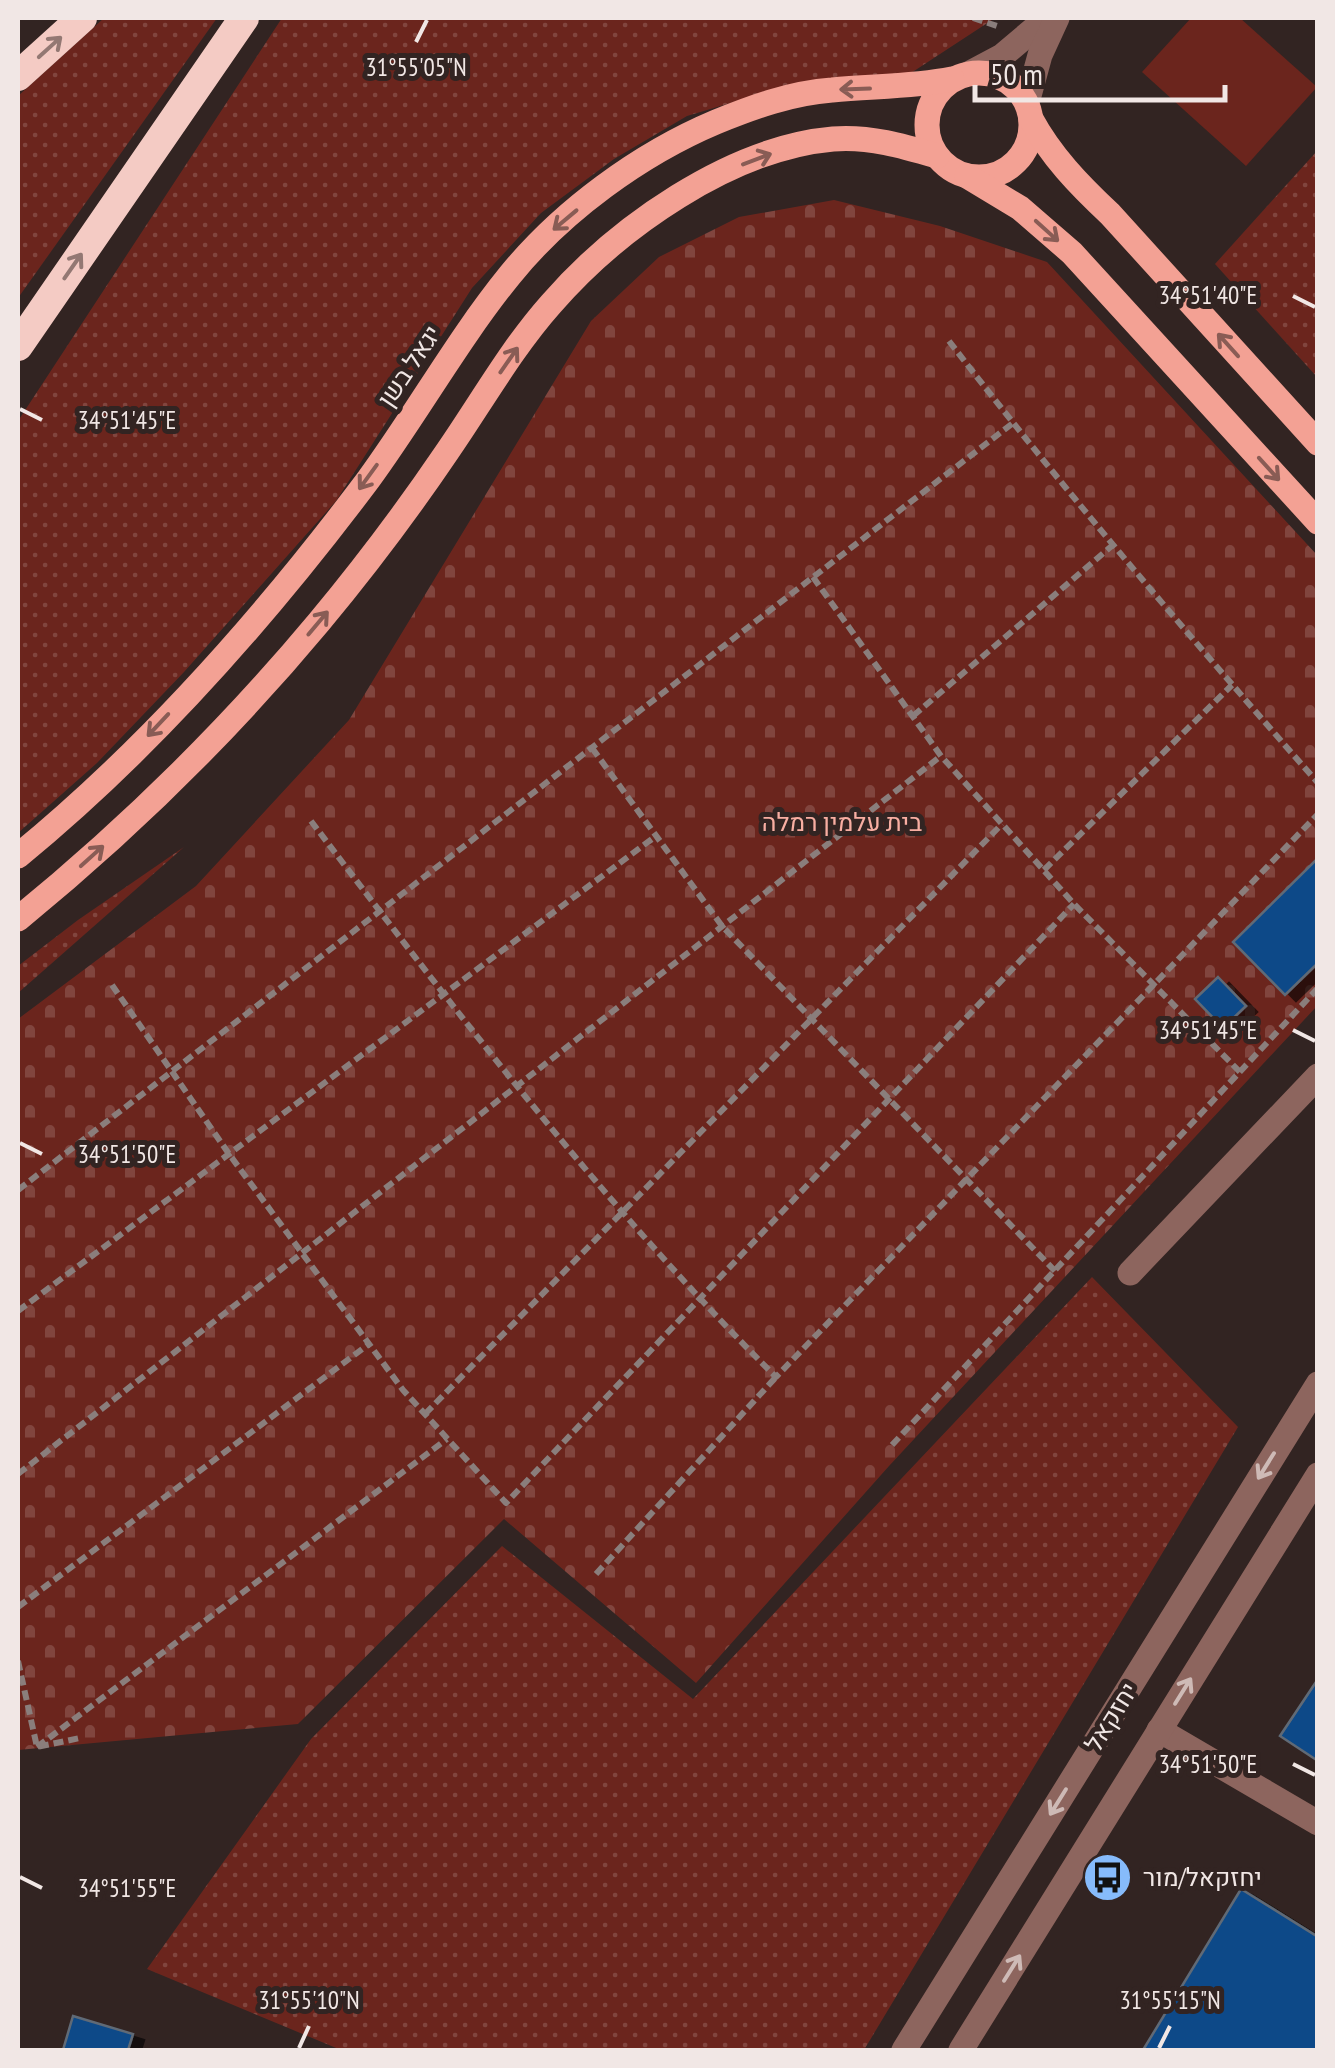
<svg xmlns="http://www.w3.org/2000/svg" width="1335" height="2068" font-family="'PT Sans Narrow',Heebo,sans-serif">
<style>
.grass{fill:url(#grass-dots)}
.cemetery{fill:url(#cemetery-stones)}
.garden{fill:#6b251d}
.building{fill:#0e4a88;stroke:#606a76;stroke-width:2.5;filter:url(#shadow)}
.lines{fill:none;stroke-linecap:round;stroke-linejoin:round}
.path{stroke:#8a7e7c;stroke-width:6;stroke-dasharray:10 5;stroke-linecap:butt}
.minor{stroke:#8d655e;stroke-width:25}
.major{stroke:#f3a194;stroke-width:25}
.highway{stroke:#f4cbc4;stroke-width:30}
.oneway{stroke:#937873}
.oneway2{stroke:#895c55}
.oneway3{stroke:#cebab6}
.ticks{fill:none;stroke:#f1e7e5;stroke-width:4}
.labels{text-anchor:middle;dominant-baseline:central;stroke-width:10;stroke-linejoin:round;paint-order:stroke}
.street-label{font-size:25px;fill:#f1e7e5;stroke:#322422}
.park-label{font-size:25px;fill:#f8aea2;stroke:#322422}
.poi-label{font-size:25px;fill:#f1e7e5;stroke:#322422;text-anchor:start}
.ticks-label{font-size:25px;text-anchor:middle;fill:#f1e7e5;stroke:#322422;stroke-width:10;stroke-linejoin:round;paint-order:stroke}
</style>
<defs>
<pattern id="grass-dots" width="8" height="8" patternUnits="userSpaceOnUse" patternTransform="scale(2.5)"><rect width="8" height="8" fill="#6b251d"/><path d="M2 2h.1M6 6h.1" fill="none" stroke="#81453e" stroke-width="1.8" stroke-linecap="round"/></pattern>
<pattern id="cemetery-stones" width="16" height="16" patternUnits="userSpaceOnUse" patternTransform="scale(2.5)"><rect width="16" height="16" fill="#6b251d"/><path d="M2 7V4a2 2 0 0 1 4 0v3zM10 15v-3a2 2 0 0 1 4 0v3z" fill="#81453e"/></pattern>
<filter id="shadow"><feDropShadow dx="11" dy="6" stdDeviation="0" flood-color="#0009"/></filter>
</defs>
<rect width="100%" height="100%" fill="#322422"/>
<g class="grass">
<polygon points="104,18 217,18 18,298 18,96"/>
<polygon points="282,18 995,18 911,73 777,89 687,116 614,159 541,213 472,288 336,501 184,672 97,763 18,833 18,421"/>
<polygon points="1317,151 1317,377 1215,264"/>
<polygon points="184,847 18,993 18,966 78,920"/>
<polygon points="1092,1277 1238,1427 864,2050 341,2050 147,1969 311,1739 502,1546 693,1699"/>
</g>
<polygon class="cemetery" points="834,200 940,226 1047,262 1317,555 1317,1006 889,1466 696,1683 504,1519 298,1724 18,1750 18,1019 196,886 349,720 591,321 659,257 739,217"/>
<polygon class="garden" points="1191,18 1240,18 1317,87 1246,166 1142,72"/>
<g class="building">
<polygon points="1318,858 1318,963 1285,995 1233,942"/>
<polygon points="1218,977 1246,1006 1223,1028 1195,999"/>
<polygon points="1318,1679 1318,1761 1280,1736"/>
<polygon points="1241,1889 1318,1937 1318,2050 1143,2050"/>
<polygon points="73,2016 133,2034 128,2050 63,2050"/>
</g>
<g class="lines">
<g class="path">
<polyline points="973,18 997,26"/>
<path d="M949,341C1066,493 1191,638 1318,783"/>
<polyline points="813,577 941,756 1074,904 1240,1072"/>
<polyline points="913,716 1114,544"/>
<polyline points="592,748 722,926 1055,1271"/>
<path d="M311,821C457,1013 605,1207 776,1377L1318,814"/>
<polyline points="1044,870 1232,685"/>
<polyline points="112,985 229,1154 403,1390 506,1503 1074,904"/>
<polyline points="18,1190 1013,423"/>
<polyline points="18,1311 656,836"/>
<polyline points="425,1414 1002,824"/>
<polyline points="892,1445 1318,988"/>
<polyline points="18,1474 941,756"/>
<polyline points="596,1574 776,1377"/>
<polyline points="18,1607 369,1344"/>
<polyline points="18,1661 37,1747 80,1738"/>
<polyline points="37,1747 447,1439"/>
</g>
<g class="minor">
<polyline points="970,73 1002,56 1047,18"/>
<polyline points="1027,103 1040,55 1057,18"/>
<polyline points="1130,1273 1318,1076"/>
<polyline points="1159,1730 1318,1823"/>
<polyline points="904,2050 1318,1384"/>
<polyline points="961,2050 1318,1475"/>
</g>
<g class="major">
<circle cx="979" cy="125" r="52"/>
<path d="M1031,119C1051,156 1079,185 1110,214L1318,443"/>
<polyline points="967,176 1020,208 1072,253 1318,522"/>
<path d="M18,856C150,748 266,616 368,480C417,413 458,339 510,275C562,211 640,154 716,122C753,107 791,93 832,90C872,86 912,87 952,79"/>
<path d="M18,919C127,830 229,730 319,622C364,568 407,511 447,452C481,403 511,349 551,304C617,228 730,148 833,139C869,136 903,146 937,156"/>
</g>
<g class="highway">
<polyline points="18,76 82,18"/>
<polyline points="18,346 244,18"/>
</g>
</g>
<defs><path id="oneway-shaft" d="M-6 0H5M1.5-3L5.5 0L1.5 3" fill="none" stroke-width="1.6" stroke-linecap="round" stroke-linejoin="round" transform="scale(2.5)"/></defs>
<g class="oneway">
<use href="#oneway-shaft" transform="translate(50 47) rotate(-42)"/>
<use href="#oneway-shaft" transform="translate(73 266) rotate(-55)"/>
</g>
<g class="oneway2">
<use href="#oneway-shaft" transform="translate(855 89) rotate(178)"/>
<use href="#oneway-shaft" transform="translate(757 159) rotate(-21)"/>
<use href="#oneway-shaft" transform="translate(565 220) rotate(140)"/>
<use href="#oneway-shaft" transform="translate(1047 231) rotate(42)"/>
<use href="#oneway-shaft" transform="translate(1228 345) rotate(-132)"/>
<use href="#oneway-shaft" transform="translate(509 360) rotate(-55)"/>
<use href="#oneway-shaft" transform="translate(1269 469) rotate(48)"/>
<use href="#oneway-shaft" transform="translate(368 477) rotate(126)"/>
<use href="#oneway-shaft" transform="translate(318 623) rotate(-50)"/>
<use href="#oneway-shaft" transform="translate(158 725) rotate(133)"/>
<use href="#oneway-shaft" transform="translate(92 856) rotate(-42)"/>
</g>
<g class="oneway3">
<use href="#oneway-shaft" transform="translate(1266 1466) rotate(122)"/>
<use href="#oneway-shaft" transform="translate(1183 1691) rotate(-58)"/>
<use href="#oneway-shaft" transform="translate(1058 1802) rotate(122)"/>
<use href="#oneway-shaft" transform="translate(1012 1968) rotate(-58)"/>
</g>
<path class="ticks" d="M416,42L427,20M1293,296L1315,307M20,409L42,420M1293,1030L1315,1041M20,1143L42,1154M1293,1764L1315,1775M20,1877L42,1888M299,2048L309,2026M1159,2048L1170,2026"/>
<defs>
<symbol id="bus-disc" viewBox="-11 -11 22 22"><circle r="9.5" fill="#86bbfb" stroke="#322422"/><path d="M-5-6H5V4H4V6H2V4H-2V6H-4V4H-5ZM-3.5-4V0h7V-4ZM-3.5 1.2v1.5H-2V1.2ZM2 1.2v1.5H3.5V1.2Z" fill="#111"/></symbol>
</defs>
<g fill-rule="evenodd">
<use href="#bus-disc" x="1080" y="1850" width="55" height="55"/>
</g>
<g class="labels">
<g class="street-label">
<text transform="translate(409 366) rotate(-56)">יגאל בשן</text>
<text transform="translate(1111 1717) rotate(-58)">יחזקאל</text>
</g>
<g class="park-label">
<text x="842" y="822">בית עלמין רמלה</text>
</g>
<g class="poi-label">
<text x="1143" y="1877">יחזקאל/מור</text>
</g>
</g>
<g class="ticks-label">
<text x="416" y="76">31°55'05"N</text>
<text x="1208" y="304">34°51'40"E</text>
<text x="127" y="429">34°51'45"E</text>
<text x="1208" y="1039">34°51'45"E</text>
<text x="127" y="1163">34°51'50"E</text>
<text x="1208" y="1773">34°51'50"E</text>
<text x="127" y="1897">34°51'55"E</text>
<text x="309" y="2009">31°55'10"N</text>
<text x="1170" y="2009">31°55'15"N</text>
</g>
<rect width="1335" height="2068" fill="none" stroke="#f1e7e5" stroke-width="40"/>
<path d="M975 85v15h250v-15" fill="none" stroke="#f1e7e5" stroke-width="5"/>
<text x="990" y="85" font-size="30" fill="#f1e7e5" stroke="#322422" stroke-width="8" paint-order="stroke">50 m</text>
</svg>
